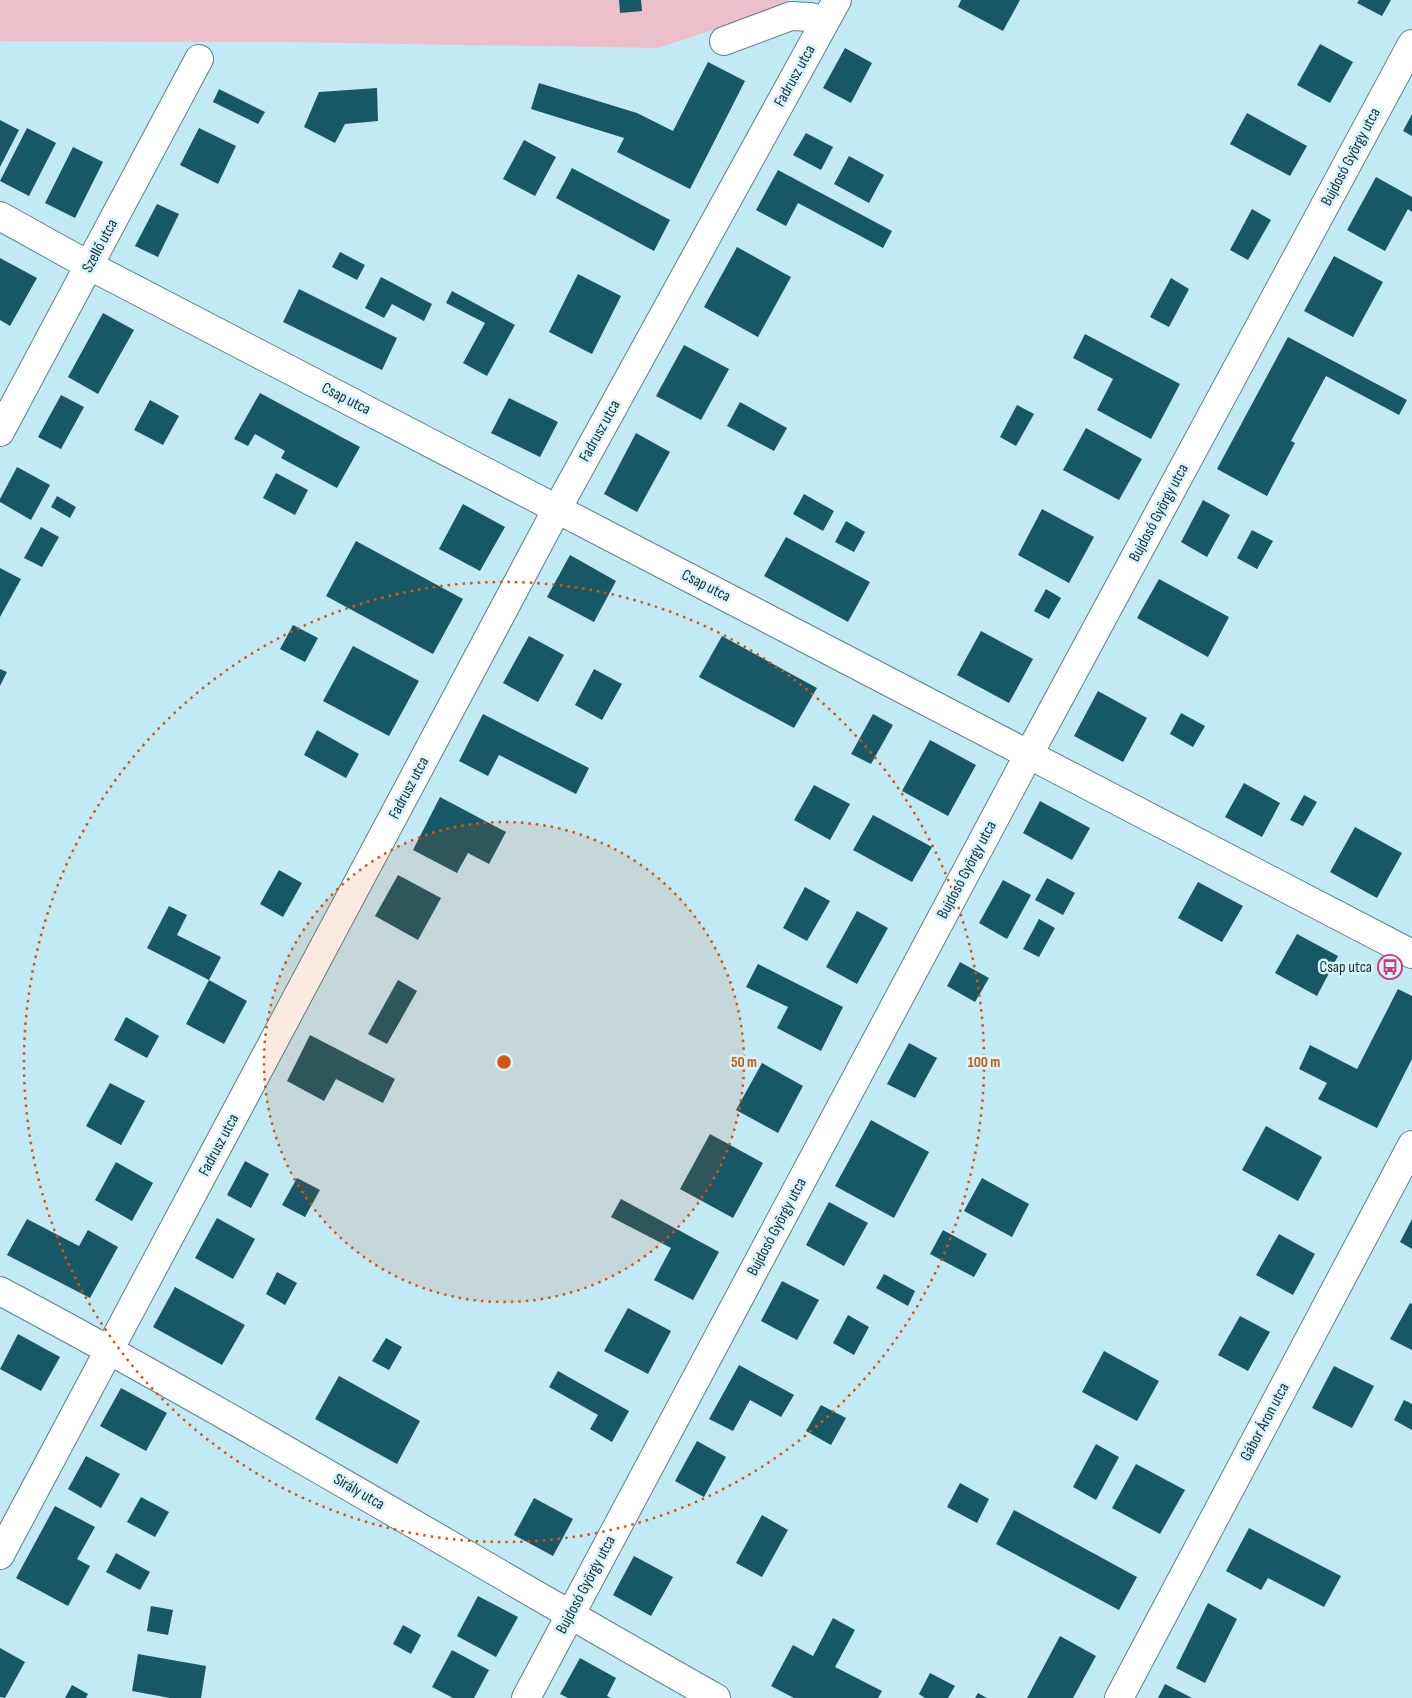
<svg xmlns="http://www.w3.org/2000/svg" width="1412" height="1698" font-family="'Sofia Sans Condensed',sans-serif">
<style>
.green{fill:#ecc0cb}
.building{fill:#185866}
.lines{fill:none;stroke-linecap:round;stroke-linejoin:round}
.minor-casing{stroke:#5b808a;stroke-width:30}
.tertiary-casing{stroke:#5b808a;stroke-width:30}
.minor{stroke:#fff;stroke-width:28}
.tertiary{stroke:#fff;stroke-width:28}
.ring{fill:none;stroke:#d45410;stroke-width:2.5;stroke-dasharray:2.5 5}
.labels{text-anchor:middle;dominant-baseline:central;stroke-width:5;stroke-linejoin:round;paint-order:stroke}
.street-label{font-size:16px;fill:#1d2c30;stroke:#d6f6ff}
.poi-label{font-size:16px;fill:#1d2c30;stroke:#d6f6ff;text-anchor:end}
.centre{fill:#d45410;stroke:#d6f6ff;stroke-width:2.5}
.ring-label{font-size:15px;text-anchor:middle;font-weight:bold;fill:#d45410;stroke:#d6f6ff;stroke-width:5;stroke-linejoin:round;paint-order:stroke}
</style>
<rect width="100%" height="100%" fill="#c2eaf5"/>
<polygon class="green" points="0,0 789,0 782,7 658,48 282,42 0,41"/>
<g class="building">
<polygon points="619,0 641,0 642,11 620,13"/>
<polygon points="961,0 1020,0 1003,31 958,7"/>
<polygon points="1359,0 1391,0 1382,16 1357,3"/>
<polygon points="1320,44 1353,62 1330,103 1297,85"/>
<polygon points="845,48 872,63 851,103 823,88"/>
<polygon points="708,62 745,81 690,189 617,152 624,138 531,109 539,83 637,113 673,131"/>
<polygon points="377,88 378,121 345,124 335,143 304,127 319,92"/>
<polygon points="219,89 265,112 258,124 213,102"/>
<polygon points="1247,113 1307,146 1290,176 1230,144"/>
<polygon points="1412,114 1412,136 1403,131"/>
<polygon points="0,120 19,130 0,167"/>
<polygon points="27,128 56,143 29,196 0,181"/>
<polygon points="199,128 236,146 218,184 180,165"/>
<polygon points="806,133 833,147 821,170 793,155"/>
<polygon points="524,140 556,157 535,196 503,179"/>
<polygon points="73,147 103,162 75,218 45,203"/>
<polygon points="849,156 884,175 869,203 834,184"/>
<polygon points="572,168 670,220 654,251 556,198"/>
<polygon points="778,170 892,231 883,248 798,203 786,226 756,210"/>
<polygon points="1376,177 1412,197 1412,212 1408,209 1385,251 1347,230"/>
<polygon points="157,204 179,214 158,257 135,246"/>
<polygon points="1252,209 1271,220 1248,260 1230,250"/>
<polygon points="737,247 791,277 758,337 704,307"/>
<polygon points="340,252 365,265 357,280 332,267"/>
<polygon points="1334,256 1383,282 1353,337 1304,311"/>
<polygon points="0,258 37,278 10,326 0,320"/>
<polygon points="578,274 621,296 592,354 549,332"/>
<polygon points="381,277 432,304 424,321 392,304 384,318 365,308"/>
<polygon points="1171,278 1189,289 1169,327 1150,317"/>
<polygon points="299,289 397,338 382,370 283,322"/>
<polygon points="452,291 515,325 487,376 463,363 485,323 446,303"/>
<polygon points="103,313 134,330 98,394 68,377"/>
<polygon points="1085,334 1180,384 1151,439 1097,410 1113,379 1073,358"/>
<polygon points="1288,337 1407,400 1399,415 1326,376 1291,441 1295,443 1267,496 1217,469"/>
<polygon points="684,345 729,369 701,420 656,396"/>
<polygon points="260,393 360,447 337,488 281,458 285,451 255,434 248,446 234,439"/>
<polygon points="61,395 84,407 61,449 38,437"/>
<polygon points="509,398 558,422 540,457 491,433"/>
<polygon points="150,400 179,416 163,445 134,430"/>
<polygon points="740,402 787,428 774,451 727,426"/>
<polygon points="1017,405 1034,414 1016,446 1000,437"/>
<polygon points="1086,428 1142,459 1119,500 1063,470"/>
<polygon points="636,433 670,452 637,512 604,494"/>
<polygon points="17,467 50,485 31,520 0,502 0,499"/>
<polygon points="276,473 308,490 295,515 263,498"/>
<polygon points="804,494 834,511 823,531 793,514"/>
<polygon points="57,496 76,507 70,518 51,507"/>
<polygon points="1203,500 1230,515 1207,557 1181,542"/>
<polygon points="463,504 505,527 480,571 439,549"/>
<polygon points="1042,509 1094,537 1069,583 1018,555"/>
<polygon points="846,521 865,532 854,552 835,542"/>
<polygon points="41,527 59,537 42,567 24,558"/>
<polygon points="1252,530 1273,541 1257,569 1237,558"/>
<polygon points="786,537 870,582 848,622 764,576"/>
<polygon points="356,541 463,599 433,654 326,596"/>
<polygon points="570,555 616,581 594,622 547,597"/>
<polygon points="0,568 21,579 0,617"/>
<polygon points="1159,579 1229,617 1208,657 1137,618"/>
<polygon points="1046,589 1061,598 1049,619 1034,611"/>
<polygon points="293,625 318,638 305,662 280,649"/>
<polygon points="981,631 1033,659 1009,703 957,675"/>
<polygon points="529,636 564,655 538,702 503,683"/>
<polygon points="722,636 817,688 794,728 699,677"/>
<polygon points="353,646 419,681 389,736 323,701"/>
<polygon points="0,669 7,672 0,686"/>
<polygon points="594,669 622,684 602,720 575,705"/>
<polygon points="1098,691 1147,718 1123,762 1074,736"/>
<polygon points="1181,713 1205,726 1193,747 1170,734"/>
<polygon points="483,714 589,768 576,794 499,755 488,776 459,761"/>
<polygon points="873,714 893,725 871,764 851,754"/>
<polygon points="317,730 359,754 346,778 304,755"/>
<polygon points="930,740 976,765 948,816 902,791"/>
<polygon points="1244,783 1280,803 1262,837 1225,817"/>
<polygon points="814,785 850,804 830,840 794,820"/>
<polygon points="1304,795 1317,802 1303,826 1290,820"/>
<polygon points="440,797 506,832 489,864 468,853 457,873 413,850"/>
<polygon points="1040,801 1090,828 1072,860 1023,833"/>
<polygon points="873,815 932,847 912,882 853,850"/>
<polygon points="1355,827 1402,853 1377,898 1330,872"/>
<polygon points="279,870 302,883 283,917 260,904"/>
<polygon points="398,875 441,898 418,940 375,916"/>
<polygon points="1047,878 1075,893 1063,915 1035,900"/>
<polygon points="1003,880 1031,895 1007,939 979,923"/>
<polygon points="1198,882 1243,906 1222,942 1178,918"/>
<polygon points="805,887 830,901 807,941 783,928"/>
<polygon points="169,906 187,915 177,935 221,957 209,980 147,948"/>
<polygon points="857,911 888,928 857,984 826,967"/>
<polygon points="1039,919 1055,928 1039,957 1023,949"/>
<polygon points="1297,934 1338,956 1317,996 1275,973"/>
<polygon points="960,962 989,978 975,1002 947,986"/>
<polygon points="758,964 843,1007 821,1051 777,1028 788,1007 746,987"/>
<polygon points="209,980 247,1001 224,1044 186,1024"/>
<polygon points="398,980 417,991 387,1044 368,1034"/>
<polygon points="1398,989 1412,996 1412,1059 1377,1128 1318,1099 1327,1083 1299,1069 1310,1045 1357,1069"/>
<polygon points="126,1017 159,1036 147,1058 114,1040"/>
<polygon points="310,1035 395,1079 383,1103 336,1079 324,1101 287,1081"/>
<polygon points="909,1043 937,1058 915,1098 887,1084"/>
<polygon points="762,1063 803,1086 778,1133 736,1110"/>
<polygon points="110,1083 145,1101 121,1145 86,1126"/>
<polygon points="871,1120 929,1152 894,1218 835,1186"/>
<polygon points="1266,1126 1322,1157 1298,1201 1242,1170"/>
<polygon points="710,1134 763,1163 733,1218 680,1189"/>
<polygon points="245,1161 269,1174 251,1208 227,1195"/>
<polygon points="116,1162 153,1183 132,1221 95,1200"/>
<polygon points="297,1178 320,1190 305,1217 282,1205"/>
<polygon points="982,1178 1029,1204 1012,1237 964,1211"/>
<polygon points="621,1199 719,1252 693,1300 654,1280 671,1248 611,1217"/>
<polygon points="829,1202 868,1223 844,1266 806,1245"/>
<polygon points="217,1218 255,1239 233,1279 195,1258"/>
<polygon points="27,1219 79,1246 88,1230 118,1247 90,1298 7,1255"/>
<polygon points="1412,1219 1412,1249 1400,1242"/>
<polygon points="943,1230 987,1254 974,1277 930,1254"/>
<polygon points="1279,1234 1315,1254 1293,1295 1256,1275"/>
<polygon points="277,1272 297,1283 285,1305 266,1294"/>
<polygon points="884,1274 915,1291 908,1306 876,1288"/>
<polygon points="782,1281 819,1300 797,1340 761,1321"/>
<polygon points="175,1287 245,1325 222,1365 153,1327"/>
<polygon points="1410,1303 1412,1304 1412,1350 1390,1339"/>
<polygon points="628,1308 671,1331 648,1374 604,1351"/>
<polygon points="848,1315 869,1327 854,1355 833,1343"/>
<polygon points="1240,1316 1270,1332 1248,1371 1218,1355"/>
<polygon points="18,1334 60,1357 41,1391 0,1369"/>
<polygon points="386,1338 402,1347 389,1370 372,1361"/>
<polygon points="1104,1351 1159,1381 1137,1421 1082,1392"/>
<polygon points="739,1365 794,1395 781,1417 750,1400 733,1431 709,1419"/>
<polygon points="1334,1366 1374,1386 1352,1428 1312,1408"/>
<polygon points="558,1371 629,1411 612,1442 590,1429 598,1415 549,1387"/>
<polygon points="339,1376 420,1421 397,1464 315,1419"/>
<polygon points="121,1388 167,1413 146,1451 100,1426"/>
<polygon points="1404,1400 1412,1404 1412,1430 1394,1420"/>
<polygon points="821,1405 846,1418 831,1445 806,1431"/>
<polygon points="697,1441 726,1457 704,1497 675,1481"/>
<polygon points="1096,1444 1119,1457 1096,1500 1073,1487"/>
<polygon points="86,1456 120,1474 101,1508 68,1489"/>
<polygon points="1136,1464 1185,1490 1160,1534 1112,1508"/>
<polygon points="960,1483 989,1499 977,1523 947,1507"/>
<polygon points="141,1497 169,1512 155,1537 127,1522"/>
<polygon points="534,1498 573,1519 553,1556 514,1535"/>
<polygon points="55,1506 95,1527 77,1559 90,1566 68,1606 16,1578"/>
<polygon points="1014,1510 1137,1577 1119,1610 996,1544"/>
<polygon points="762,1515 788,1530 762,1577 736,1563"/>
<polygon points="1249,1528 1341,1576 1324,1607 1268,1578 1261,1590 1226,1571"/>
<polygon points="116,1553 150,1572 140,1590 106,1572"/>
<polygon points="634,1556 673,1577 651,1616 613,1595"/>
<polygon points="478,1596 518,1617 496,1657 457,1636"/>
<polygon points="1208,1603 1237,1619 1205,1683 1176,1668"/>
<polygon points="151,1606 173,1610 168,1635 147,1631"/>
<polygon points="833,1618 855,1630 835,1667 882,1691 878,1698 794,1698 771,1686 793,1645 813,1656"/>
<polygon points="403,1625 421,1635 411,1654 393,1644"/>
<polygon points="1060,1636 1096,1656 1073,1698 1027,1698"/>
<polygon points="0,1648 25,1662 5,1698 0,1697"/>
<polygon points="452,1650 489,1670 474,1698 453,1698 432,1687"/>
<polygon points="138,1654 206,1666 201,1698 170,1698 132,1691"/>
<polygon points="580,1658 616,1678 607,1696 611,1698 568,1698 560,1694"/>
<polygon points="930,1673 955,1686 948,1698 925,1698 919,1694"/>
<polygon points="1165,1684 1192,1698 1158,1698"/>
<polygon points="72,1685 88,1694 86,1698 65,1698"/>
<polygon points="978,1693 987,1698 975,1698"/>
</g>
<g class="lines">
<defs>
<g id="minor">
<polyline points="724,41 791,16 811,17 824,23"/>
<polyline points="0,432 199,59"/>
<path d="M0,1291C242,1420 477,1563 716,1698"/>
<polyline points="0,1555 557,509 837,0"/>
<polyline points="526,1698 1029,754 1412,44"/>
</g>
<g id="tertiary">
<polyline points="0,216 90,266 1412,954"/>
<polyline points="1119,1698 1412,1145"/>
</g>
</defs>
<use href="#minor" class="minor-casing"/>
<use href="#tertiary" class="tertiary-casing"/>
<use href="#minor" class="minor"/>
<use href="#tertiary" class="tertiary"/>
</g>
<circle cx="504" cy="1062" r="240" fill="#d45410" fill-opacity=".12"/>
<g class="ring">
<circle cx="504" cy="1062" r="240"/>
<circle cx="504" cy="1062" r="480"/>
</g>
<defs>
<symbol id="bus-ring" viewBox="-11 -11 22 22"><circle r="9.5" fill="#d6f6ff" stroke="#c93e72" stroke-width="1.5"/><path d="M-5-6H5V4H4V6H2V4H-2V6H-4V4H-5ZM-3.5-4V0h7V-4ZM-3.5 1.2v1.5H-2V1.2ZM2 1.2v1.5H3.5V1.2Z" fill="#c93e72"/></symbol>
</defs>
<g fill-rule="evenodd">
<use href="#bus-ring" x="1376" y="953" width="28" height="28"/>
</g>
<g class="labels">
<g class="street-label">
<text transform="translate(795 76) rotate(-61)">Fadrusz utca</text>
<text transform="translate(1351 157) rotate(-62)">Bujdosó György utca</text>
<text transform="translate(100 246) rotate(-62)">Szellő utca</text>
<text transform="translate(346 399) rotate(27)">Csap utca</text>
<text transform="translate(600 431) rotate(-61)">Fadrusz utca</text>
<text transform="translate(1159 513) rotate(-62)">Bujdosó György utca</text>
<text transform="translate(706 586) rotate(27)">Csap utca</text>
<text transform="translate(409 788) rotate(-62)">Fadrusz utca</text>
<text transform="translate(967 870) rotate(-62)">Bujdosó György utca</text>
<text transform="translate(219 1145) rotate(-62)">Fadrusz utca</text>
<text transform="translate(777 1227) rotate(-62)">Bujdosó György utca</text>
<text transform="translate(1265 1422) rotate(-62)">Gábor Áron utca</text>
<text transform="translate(359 1492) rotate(30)">Sirály utca</text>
<text transform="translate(586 1585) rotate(-62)">Bujdosó György utca</text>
</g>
<g class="poi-label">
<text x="1372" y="967">Csap utca</text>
</g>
</g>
<circle cx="504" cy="1062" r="8" class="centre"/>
<g class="ring-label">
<text x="744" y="1067">50 m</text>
<text x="984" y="1067">100 m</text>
</g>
</svg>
